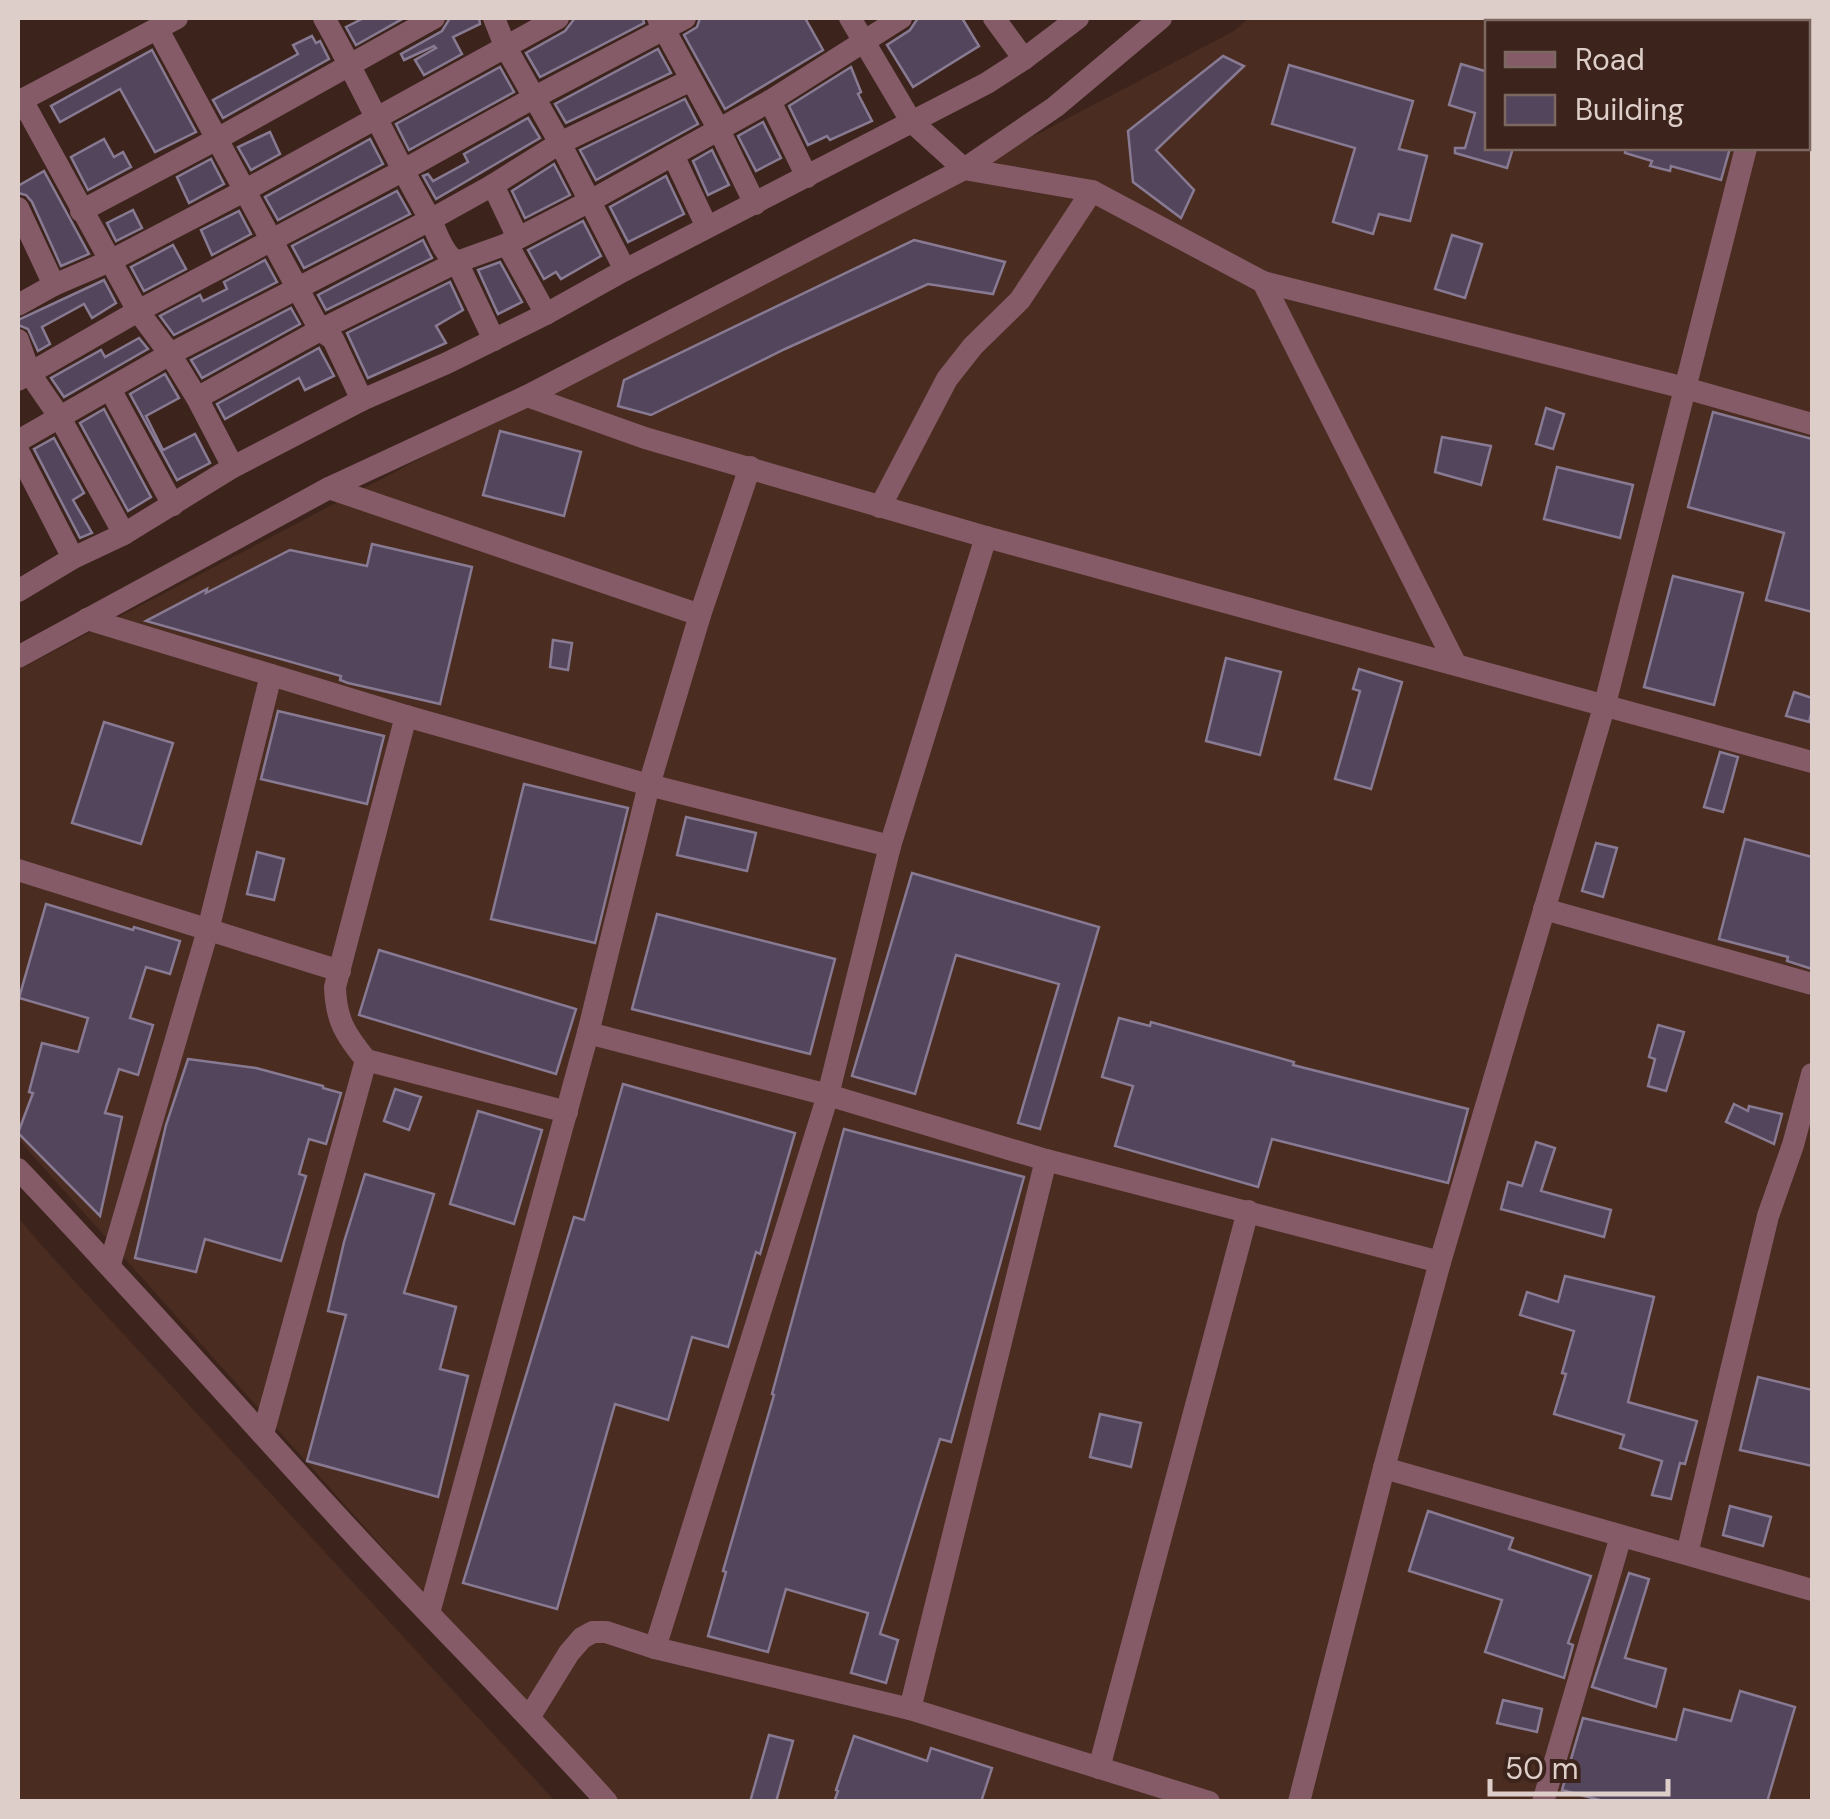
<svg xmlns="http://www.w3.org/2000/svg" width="1830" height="1819" font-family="'DM Sans',sans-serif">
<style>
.built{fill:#4a2c21;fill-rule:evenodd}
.building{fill:#53465c;stroke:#887a92;stroke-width:2.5}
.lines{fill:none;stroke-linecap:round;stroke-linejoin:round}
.minor{stroke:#855b67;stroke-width:22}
</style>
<rect width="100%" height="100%" fill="#3c241c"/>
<g class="built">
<path d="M1249,18H1812V1801H616L437,1608L18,1139V670L1234,31ZM1488,22H1808V148H1488Z"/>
<polygon points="18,1218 53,1258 555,1801 18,1801"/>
</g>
<g class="building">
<polygon points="364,18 404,18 356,45 346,27"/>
<polygon points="450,18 479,18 480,24 453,37 462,54 424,75 415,60 436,48 434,46 404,60 401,54 442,31"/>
<polygon points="575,18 643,18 644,23 540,77 526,53 565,31"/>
<polygon points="700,18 805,18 823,50 725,109 684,35 697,27"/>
<polygon points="918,18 962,18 979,46 913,87 887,45 910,30"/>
<polygon points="312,36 316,43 320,41 329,59 223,118 213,100 298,54 293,45"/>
<polygon points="658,49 671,73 566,123 555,104"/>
<polygon points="152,50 196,132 155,152 120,89 60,122 51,106"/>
<polygon points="1223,56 1244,66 1156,150 1194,190 1181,218 1133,182 1128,131"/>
<polygon points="1461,64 1488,72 1488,148 1513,148 1507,168 1455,153 1455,148 1465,148 1475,113 1449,105"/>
<polygon points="1289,65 1413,101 1399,149 1427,156 1410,221 1379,214 1373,234 1333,222 1355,148 1272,124"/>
<polygon points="500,67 514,92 409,150 396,124"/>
<polygon points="851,67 861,92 858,94 872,121 830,140 827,136 808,145 789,106"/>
<polygon points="685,99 698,124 596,180 580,150"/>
<polygon points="528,118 540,138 436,199 423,176 428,174 433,181 468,162 464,154"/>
<polygon points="763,122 781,158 756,171 738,136"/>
<polygon points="270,132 280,154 251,170 238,147"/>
<polygon points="104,139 114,157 123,152 131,167 88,190 71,157"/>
<polygon points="370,139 383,164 278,220 265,197"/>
<polygon points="1626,148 1730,148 1721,180 1671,166 1670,171 1650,166 1652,161 1625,153"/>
<polygon points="712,150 729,185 708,195 693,161"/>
<polygon points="211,159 224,184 189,203 177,177"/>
<polygon points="554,164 570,195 525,218 512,191"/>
<polygon points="44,171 89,254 61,266 32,202 26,195 18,193 18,186"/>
<polygon points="666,176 684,214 628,242 610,207"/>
<polygon points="397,191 410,214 304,268 292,246"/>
<polygon points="133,210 142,228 116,241 107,223"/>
<polygon points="239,211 251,234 212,255 201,230"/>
<polygon points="583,221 601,256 561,279 556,272 544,279 528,250"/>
<polygon points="1452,235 1482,244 1465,298 1435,289"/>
<polygon points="423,240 432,258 326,310 318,295"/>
<polygon points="914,240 1005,262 993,294 928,284 785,349 651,415 618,406 624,380"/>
<polygon points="173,245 186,269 144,291 131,267"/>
<polygon points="265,260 277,282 174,335 160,316 200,295 203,301 227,289 224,282"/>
<polygon points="500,262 522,302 498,314 478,270"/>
<polygon points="104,280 116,303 92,318 84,304 42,327 50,344 38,351 28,329 18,325 18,320"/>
<polygon points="450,282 463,310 436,326 446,343 368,378 347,333"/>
<polygon points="291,308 300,324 202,378 191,360"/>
<polygon points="139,338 148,349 64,397 51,378 101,350 105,357"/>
<polygon points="319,348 334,376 305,390 299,378 225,419 217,404"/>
<polygon points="165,374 179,398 146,416 163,450 195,434 210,463 177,480 130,394"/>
<polygon points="1546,408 1564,414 1553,449 1536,444"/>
<polygon points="104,409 151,497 128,511 80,423"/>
<polygon points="1713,412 1812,439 1812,612 1766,600 1784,533 1688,507"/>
<polygon points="500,431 581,452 564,516 483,495"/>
<polygon points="1442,437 1491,446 1481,485 1435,472"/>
<polygon points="54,438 84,493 73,500 92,533 80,538 34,449"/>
<polygon points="1557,467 1633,485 1620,538 1544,519"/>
<polygon points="372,544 472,567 440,704 348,683 340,680 341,676 146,621 207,589 206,593 290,550 367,566"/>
<polygon points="1673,576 1743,593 1714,705 1644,687"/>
<polygon points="553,640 572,643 568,670 550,667"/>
<polygon points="1226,658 1281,672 1260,755 1206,741"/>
<polygon points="1359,669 1402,682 1371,789 1335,779 1360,691 1353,689"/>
<polygon points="1794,692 1812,698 1812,710 1809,722 1786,716"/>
<polygon points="278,711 384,736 367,804 261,779"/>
<polygon points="104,722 173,743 141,844 72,823"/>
<polygon points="1720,752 1738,757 1723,812 1704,807"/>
<polygon points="524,784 628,808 595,943 491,919"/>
<polygon points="686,817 756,833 747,871 677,855"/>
<polygon points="1745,839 1812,857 1812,969 1787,961 1788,957 1719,939"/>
<polygon points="1596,843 1617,848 1603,897 1582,891"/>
<polygon points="257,852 284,859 274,900 247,894"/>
<polygon points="912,873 1099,927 1040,1129 1018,1123 1059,984 956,955 915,1094 852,1076"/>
<polygon points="46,904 133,930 134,927 180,941 170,974 146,967 130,1018 153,1025 138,1075 119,1069 105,1113 122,1117 100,1216 18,1133 33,1093 29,1092 42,1043 78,1052 88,1018 19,998"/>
<polygon points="657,914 835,959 810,1054 632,1009"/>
<polygon points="379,950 576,1009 556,1074 359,1015"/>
<polygon points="1119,1018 1150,1026 1151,1022 1294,1062 1293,1065 1468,1109 1448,1183 1272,1139 1258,1187 1115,1146 1133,1086 1102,1077"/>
<polygon points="1658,1025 1684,1032 1666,1091 1648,1086 1655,1059 1649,1057"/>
<polygon points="188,1059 256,1068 323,1086 323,1088 341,1093 326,1144 309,1139 299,1174 306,1176 281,1261 205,1239 196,1272 135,1258 166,1125"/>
<polygon points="623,1084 795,1133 760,1254 756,1252 728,1347 692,1337 668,1420 615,1404 557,1609 463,1583 574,1217 584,1220"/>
<polygon points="395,1089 421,1097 409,1130 384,1121"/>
<polygon points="1734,1104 1748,1111 1749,1106 1782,1114 1774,1144 1726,1122"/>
<polygon points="478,1111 542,1130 514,1224 450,1204"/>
<polygon points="844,1129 1024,1177 951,1442 940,1439 880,1634 898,1640 886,1683 851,1673 868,1613 786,1589 768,1652 708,1636 726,1572 723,1571 774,1395 772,1394"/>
<polygon points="1536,1142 1555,1148 1541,1191 1611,1210 1604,1237 1501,1209 1508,1182 1522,1186"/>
<polygon points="365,1174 434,1194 404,1293 456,1307 440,1369 468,1376 438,1497 307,1461 346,1315 328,1311 344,1242"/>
<polygon points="1565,1276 1654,1297 1628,1402 1697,1421 1685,1464 1680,1463 1671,1499 1652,1495 1662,1461 1620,1448 1624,1435 1554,1414 1566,1374 1562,1373 1574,1331 1520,1315 1527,1292 1558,1302"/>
<polygon points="1758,1377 1812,1390 1812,1466 1740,1450"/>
<polygon points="1100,1414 1141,1423 1131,1467 1090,1457"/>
<polygon points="1730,1506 1771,1517 1763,1546 1723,1535"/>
<polygon points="1428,1511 1513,1538 1509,1549 1591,1576 1568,1643 1573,1645 1564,1678 1485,1652 1502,1600 1409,1571"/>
<polygon points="1629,1573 1649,1579 1625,1658 1666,1669 1656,1707 1592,1687"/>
<polygon points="1740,1691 1795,1707 1767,1802 1607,1802 1562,1790 1583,1718 1676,1740 1684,1709 1731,1721"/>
<polygon points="1503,1700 1542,1709 1537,1732 1497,1723"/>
<polygon points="769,1735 793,1741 776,1802 750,1802"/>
<polygon points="854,1736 927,1761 931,1748 992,1768 981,1802 834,1802 838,1791 836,1790"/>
</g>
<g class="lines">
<g class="minor">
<path d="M324,18C361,83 391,152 429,217C437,232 442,253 457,262L494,340"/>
<polyline points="494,18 505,46 560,143 691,80"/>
<polyline points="658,18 719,130 755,204"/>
<polyline points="850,18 911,121 964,169 1092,191 1263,282 1685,388 1812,424"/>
<polyline points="994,18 1024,59"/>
<polyline points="1778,22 1779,18"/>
<polyline points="157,28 320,330 333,339 362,400"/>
<polyline points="22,100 138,311 170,354 197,398 233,467"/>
<polyline points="770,101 807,177"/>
<polyline points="18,102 177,18"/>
<polyline points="673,155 707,227"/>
<polyline points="493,185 518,238"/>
<polyline points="18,208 54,285"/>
<polyline points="81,211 217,139 434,18"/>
<polyline points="507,244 546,314"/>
<polyline points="1263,282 1455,663"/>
<polyline points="18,305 54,285 110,261 244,191 558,18"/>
<polyline points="18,340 30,374 59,416 124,534"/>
<polyline points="18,380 138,311 402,171 535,97 685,18"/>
<polyline points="110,389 173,505"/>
<polyline points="527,396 645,438 986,537 1812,762"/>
<polyline points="197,398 320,330 457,262 507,244 590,201 770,101 901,18"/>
<polyline points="18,441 170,354 430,220 493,185 560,143 625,270"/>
<polyline points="18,451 73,558"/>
<polyline points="329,488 700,615"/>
<polyline points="880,507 947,379 973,346 1020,300 1092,191"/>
<polyline points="18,591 73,558 124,534 233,467 362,400 447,363 546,314 625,270 987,83 1024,59 1078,18"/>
<polyline points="87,619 406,716 649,785 890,846"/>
<polyline points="18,657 329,488 527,396 964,169 1055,107 1161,18"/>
<path d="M406,716L335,987C336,1020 345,1034 366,1060L567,1112"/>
<polyline points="18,870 340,971"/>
<polyline points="1544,909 1812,984"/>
<polyline points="588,1033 828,1095 1046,1160 1440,1262"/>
<path d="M18,1169C135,1291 246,1418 362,1543C443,1630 527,1713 607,1802"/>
<polyline points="110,1264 208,930 271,675"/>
<polyline points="263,1434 366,1060"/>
<polyline points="1384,1468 1812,1590"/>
<polyline points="1687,1554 1768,1216 1793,1145 1812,1074"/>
<polyline points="429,1613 588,1033 649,785 700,615 750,467"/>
<polyline points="655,1648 828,1095 890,846 986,537"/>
<polyline points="910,1709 1046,1160"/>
<polyline points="530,1716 569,1653 582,1638 593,1632 606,1632 655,1648 910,1709 1209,1802"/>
<polyline points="1099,1768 1248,1211"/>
<polyline points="1299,1802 1384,1468 1440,1262 1605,704 1746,148"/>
<polyline points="1543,1802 1621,1536"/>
</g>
</g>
<rect width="1830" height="1819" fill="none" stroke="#decec9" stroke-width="40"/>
<rect x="1485" y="20" width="325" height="130" fill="#3c241c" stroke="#7d6861" stroke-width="2.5"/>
<rect x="1505" y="52" width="50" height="15" fill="#855b67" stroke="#7d6861" stroke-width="2.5"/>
<text x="1575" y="70" font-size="30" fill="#decec9">Road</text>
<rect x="1505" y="95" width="50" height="30" fill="#53465c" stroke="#7d6861" stroke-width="2.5"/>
<text x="1575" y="120" font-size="30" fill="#decec9">Building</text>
<path d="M1490 1779v15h178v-15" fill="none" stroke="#decec9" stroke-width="5"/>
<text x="1505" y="1779" font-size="30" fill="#decec9" stroke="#3c241c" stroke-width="8" paint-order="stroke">50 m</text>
</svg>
